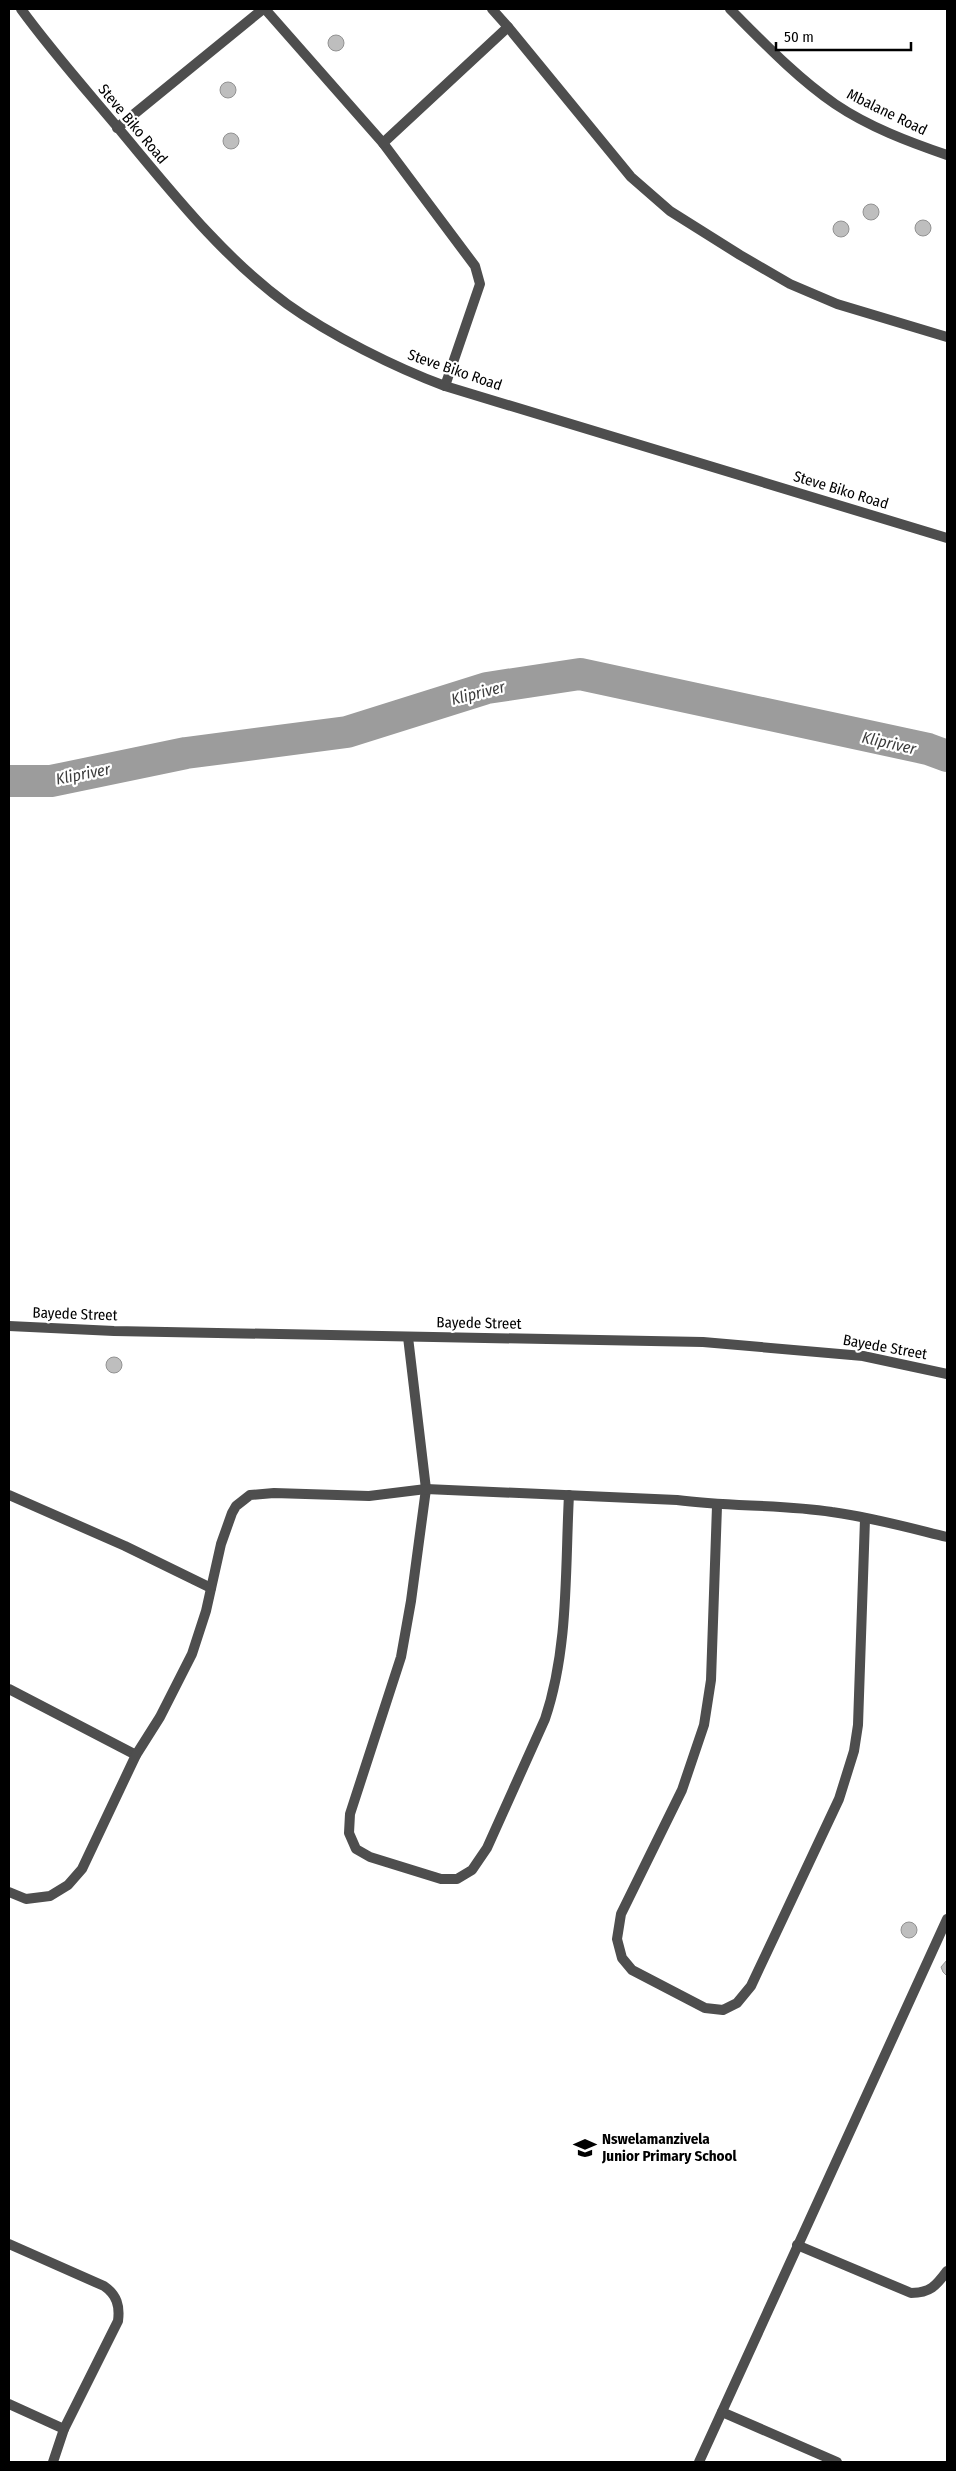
<svg xmlns="http://www.w3.org/2000/svg" width="956" height="2471" font-family="'Fira Sans Condensed',sans-serif">
<style>
.lines{fill:none;stroke-linecap:round;stroke-linejoin:round}
.river{stroke:#9c9c9c;stroke-width:32}
.building{fill:#bebebe;stroke:#929292}
.minor{stroke:#4e4e4e;stroke-width:10}
.tertiary{stroke:#4e4e4e;stroke-width:10}
.labels{text-anchor:middle;dominant-baseline:central;stroke-width:4.5;stroke-linejoin:round;paint-order:stroke}
.street-label{font-size:15px;fill:#000;stroke:#fff}
.poi-label{font-size:15px;font-weight:bold;fill:#000;stroke:#fff;text-anchor:start}
.water-label{font-size:16px;font-style:italic;fill:#3d3d3d;stroke:#fff}
</style>
<rect width="100%" height="100%" fill="#fff"/>
<g class="lines">
<polyline class="river" points="9,781 51,781 186,753 347,732 487,688 580,674 928,749 947,756"/>
</g>
<g class="building">
<circle cx="336" cy="43" r="8"/>
<circle cx="228" cy="90" r="8"/>
<circle cx="231" cy="141" r="8"/>
<circle cx="871" cy="212" r="8"/>
<circle cx="923" cy="228" r="8"/>
<circle cx="841" cy="229" r="8"/>
<circle cx="114" cy="1365" r="8"/>
<circle cx="909" cy="1930" r="8"/>
<polygon points="947,1960 947,1976 943,1972 941,1967"/>
</g>
<g class="lines">
<g class="minor">
<path d="M21,9C53,53 89,93 124,135C174,195 224,258 287,304C330,335 396,368 445,386L947,538"/>
<polyline points="265,9 383,143 475,266 480,284 445,386"/>
<path d="M730,9C763,42 796,77 835,104C869,127 909,142 947,155"/>
<polyline points="508,27 631,177 670,211 740,255 790,284 837,304 947,337"/>
<polyline points="117,128 263,9"/>
<polyline points="383,143 508,27 492,9"/>
<path d="M408,1337L426,1489L411,1601L401,1657L350,1814L349,1833L356,1849L370,1857L441,1879H457L472,1870L487,1848L545,1719C569,1648 565,1569 569,1495"/>
<polyline points="9,1495 125,1546 211,1588"/>
<polyline points="717,1506 711,1680 704,1725 682,1790 621,1914 617,1939 622,1958 632,1970 705,2008 723,2010 737,2003 751,1986 839,1799 854,1751 858,1725 865,1519"/>
<polyline points="9,1689 136,1755"/>
<path d="M9,1892L26,1899L50,1896L68,1885L82,1869L136,1755L160,1717L192,1654L206,1611L221,1544L232,1513L236,1506L250,1495L274,1493L369,1496L426,1489L677,1500C728,1507 781,1504 832,1512C870,1517 910,1528 947,1537"/>
<path d="M9,2244L104,2286C117,2295 120,2306 118,2321L64,2429"/>
<path d="M797,2245L911,2293C930,2293 936,2286 947,2271"/>
<polyline points="9,2404 64,2429 53,2462"/>
<polyline points="722,2412 837,2462"/>
<polyline points="699,2462 947,1919"/>
</g>
<polyline class="tertiary" points="9,1326 114,1331 703,1342 863,1356 947,1374"/>
</g>
<defs>
<symbol id="school-bare" viewBox="-9 -9 18 18"><path d="M0-5L7-2L0 1L-7-2ZM-4 1L0 2.5L4 1V4Q0 6-4 4Z" fill="#000" stroke="#fff" stroke-width="2.5" paint-order="stroke"/></symbol>
</defs>
<g fill-rule="evenodd">
<use href="#school-bare" x="569" y="2132" width="32" height="32"/>
</g>
<g class="labels">
<g class="street-label">
<text transform="translate(887 112) rotate(26)">Mbalane Road</text>
<text transform="translate(133 124) rotate(50)">Steve Biko Road</text>
<text transform="translate(455 370) rotate(19)">Steve Biko Road</text>
<text transform="translate(841 490) rotate(17)">Steve Biko Road</text>
<text transform="translate(75 1314) rotate(2)">Bayede Street</text>
<text transform="translate(479 1323) rotate(1)">Bayede Street</text>
<text transform="translate(885 1347) rotate(10)">Bayede Street</text>
</g>
<g class="poi-label">
<text x="602" y="2139">Nswelamanzivela<tspan x="602" dy="17">Junior Primary School</tspan></text>
</g>
<g class="water-label">
<text transform="translate(478 693) rotate(-14)">Klipriver</text>
<text transform="translate(889 743) rotate(13)">Klipriver</text>
<text transform="translate(83 774) rotate(-11)">Klipriver</text>
</g>
</g>
<rect width="956" height="2471" fill="none" stroke="#000000" stroke-width="20"/>
<path d="M776 42v8h135v-8" fill="none" stroke="#000000" stroke-width="2.5"/>
<text x="784" y="42" font-size="15" fill="#000000" stroke="#ffffff" stroke-width="4" paint-order="stroke">50 m</text>
</svg>
